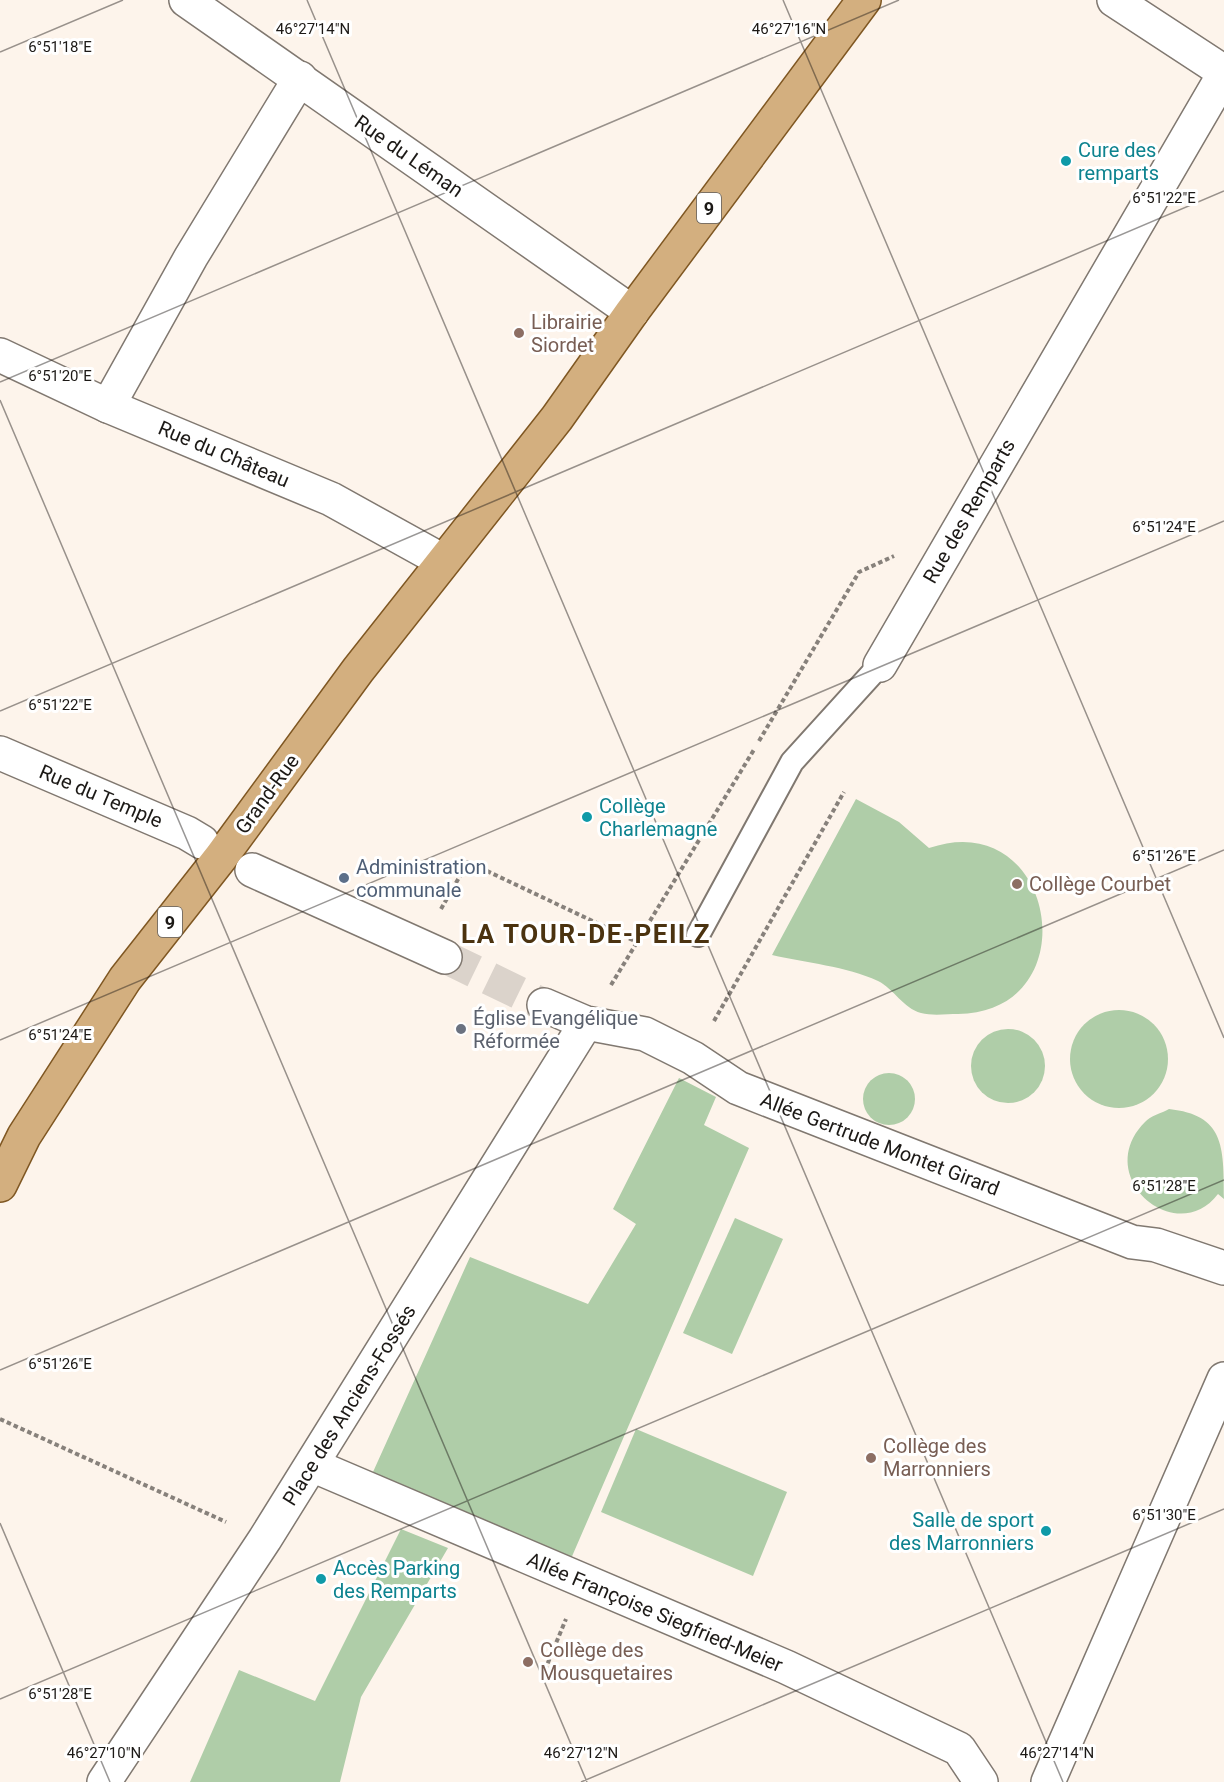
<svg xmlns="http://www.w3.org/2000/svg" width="1224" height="1782" font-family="Roboto,sans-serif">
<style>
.green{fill:#afcda8}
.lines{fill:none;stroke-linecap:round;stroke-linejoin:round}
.street-tunnel{stroke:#dbd3cb;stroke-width:33;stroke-dasharray:33 16;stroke-linecap:butt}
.lane-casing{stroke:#807870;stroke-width:26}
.street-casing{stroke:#807870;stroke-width:36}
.primary-casing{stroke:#7f5722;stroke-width:36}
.path{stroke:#87817b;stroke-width:4;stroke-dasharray:4.5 3;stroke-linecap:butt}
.lane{stroke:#fff;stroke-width:22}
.street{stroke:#fff;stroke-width:33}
.primary{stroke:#d3af7f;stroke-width:33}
.ticks{fill:none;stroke:#1c1916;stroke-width:1.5;stroke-opacity:0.45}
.culture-dot{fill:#0f9aa8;stroke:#fff;stroke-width:2}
.education-dot{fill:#8d6e63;stroke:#fff;stroke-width:2}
.service-dot{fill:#5c6f8a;stroke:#fff;stroke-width:2}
.worship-dot{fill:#6b7280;stroke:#fff;stroke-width:2}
.labels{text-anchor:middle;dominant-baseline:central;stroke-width:6;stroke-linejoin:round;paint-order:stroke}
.shield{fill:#fff;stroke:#605e5c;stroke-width:1.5}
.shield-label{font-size:18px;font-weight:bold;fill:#1c1916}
.culture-label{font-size:20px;fill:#0d838f;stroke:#fff;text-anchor:start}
.street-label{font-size:20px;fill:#1c1916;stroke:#fff}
.education-label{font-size:20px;fill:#785e54;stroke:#fff;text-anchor:start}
.service-label{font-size:20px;fill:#4e5e75;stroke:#fff;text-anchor:start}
.worship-label{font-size:20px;fill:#5b616d;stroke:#fff;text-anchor:start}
.district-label{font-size:26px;font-weight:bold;letter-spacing:1.5px;fill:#4b3310;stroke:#fff}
.ticks-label{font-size:15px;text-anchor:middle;fill:#1c1916;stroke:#fff;stroke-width:6;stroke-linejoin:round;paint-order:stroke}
</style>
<rect width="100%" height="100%" fill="#fdf4eb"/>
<g class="green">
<path d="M856,799L899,822L929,848C1056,804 1091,1012 958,1014C947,1014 932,1016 921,1013C903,1008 894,989 878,981C846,966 806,963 772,955Z"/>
<circle cx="1119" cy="1059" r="49"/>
<circle cx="1008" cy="1066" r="37"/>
<circle cx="889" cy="1099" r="26"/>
<polygon points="679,1078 716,1097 704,1125 749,1148 570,1561 410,1494 373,1472 470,1257 588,1304 636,1224 613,1209"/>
<path d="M1169,1109C1224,1115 1224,1145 1224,1199L1218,1194C1176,1249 1091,1176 1145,1122C1150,1116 1162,1113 1169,1109Z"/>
<polygon points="735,1218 783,1239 732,1354 683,1333"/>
<polygon points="636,1429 787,1492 753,1576 601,1512"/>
<polygon points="401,1529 448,1548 361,1697 340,1782 190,1782 239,1670 315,1701"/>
</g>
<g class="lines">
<polyline class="street-tunnel" points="445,957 544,1005"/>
<defs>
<polyline id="lane" points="698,935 792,762 880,665"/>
<g id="street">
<polyline points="186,0 632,312"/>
<polyline points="1114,0 1224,72"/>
<polyline points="0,355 108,406 331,499 443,561"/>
<polyline points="108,406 191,257 300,78"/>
<polyline points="880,665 1224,74"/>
<polyline points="0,753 187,833 202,842"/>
<polyline points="252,870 445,957"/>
<polyline points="544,1005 586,1023 645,1034 693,1058 738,1088 1132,1242 1156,1245 1224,1268"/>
<polyline points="312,1465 786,1667 959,1749 981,1782"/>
<polyline points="104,1782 265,1539 586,1023"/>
<polyline points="1048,1782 1224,1379"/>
</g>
<polyline id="primary" points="0,1185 24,1136 125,979 221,857 358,670 557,418 632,312 864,0"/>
</defs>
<use href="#lane" class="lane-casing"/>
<use href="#street" class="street-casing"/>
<use href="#primary" class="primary-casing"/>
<g class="path">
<polyline points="759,741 859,572 894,556"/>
<polyline points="441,909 468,862 639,943"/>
<polyline points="611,985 755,748"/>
<polyline points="714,1021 844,792"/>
<polyline points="0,1419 226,1522"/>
<polyline points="542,1677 566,1619"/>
</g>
<use href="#lane" class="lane"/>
<use href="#street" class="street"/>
<use href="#primary" class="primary"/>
</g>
<path class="ticks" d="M307,0L1063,1782M783,0L1224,1038M0,52L123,0M0,382L899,0M0,400L587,1782M0,711L1224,191M0,1040L1224,521M0,1370L1224,850M0,1523L110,1782M0,1699L1224,1180M581,1782L1224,1509"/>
<g class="culture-dot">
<circle cx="1066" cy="161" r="6"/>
<circle cx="587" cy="817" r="6"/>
<circle cx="1046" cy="1531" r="6"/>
<circle cx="321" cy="1579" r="6"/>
</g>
<g class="education-dot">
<circle cx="519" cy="333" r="6"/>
<circle cx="1017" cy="884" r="6"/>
<circle cx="871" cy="1458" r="6"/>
<circle cx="528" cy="1662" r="6"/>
</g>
<circle class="service-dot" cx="344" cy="878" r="6"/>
<circle class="worship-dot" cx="461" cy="1029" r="6"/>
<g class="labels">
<g class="shield">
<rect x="697" y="193" width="24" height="30" rx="4.5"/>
<rect x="158" y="907" width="24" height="30" rx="4.5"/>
</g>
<g class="shield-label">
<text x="709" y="208">9</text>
<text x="170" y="922">9</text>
</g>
<g class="culture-label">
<text x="1078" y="150">Cure des<tspan x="1078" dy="23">remparts</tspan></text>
<text x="599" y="806">Collège<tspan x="599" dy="23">Charlemagne</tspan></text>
<text x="1034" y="1520" text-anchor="end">Salle de sport<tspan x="1034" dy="23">des Marronniers</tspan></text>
<text x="333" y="1568">Accès Parking<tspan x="333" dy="23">des Remparts</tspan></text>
</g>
<g class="street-label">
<text transform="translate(409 156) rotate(35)">Rue du Léman</text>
<text transform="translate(224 454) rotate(23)">Rue du Château</text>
<text transform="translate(969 511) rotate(-60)">Rue des Remparts</text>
<text transform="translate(267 794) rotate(-54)">Grand-Rue</text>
<text transform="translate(101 796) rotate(23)">Rue du Temple</text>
<text transform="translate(880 1144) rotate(21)">Allée Gertrude Montet Girard</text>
<text transform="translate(349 1405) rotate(-58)">Place des Anciens-Fossés</text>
<text transform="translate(655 1612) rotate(23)">Allée Françoise Siegfried-Meier</text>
</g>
<g class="education-label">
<text x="531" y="322">Librairie<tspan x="531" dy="23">Siordet</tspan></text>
<text x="1029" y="884">Collège Courbet</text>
<text x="883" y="1446">Collège des<tspan x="883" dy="23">Marronniers</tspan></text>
<text x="540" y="1650">Collège des<tspan x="540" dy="23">Mousquetaires</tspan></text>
</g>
<g class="service-label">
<text x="356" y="867">Administration<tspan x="356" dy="23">communale</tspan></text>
</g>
<g class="worship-label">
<text x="473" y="1018">Église Evangélique<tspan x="473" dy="23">Réformée</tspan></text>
</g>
<g class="district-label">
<text x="586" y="934">LA TOUR-DE-PEILZ</text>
</g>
</g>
<g class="ticks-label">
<text x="313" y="34">46°27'14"N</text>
<text x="789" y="34">46°27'16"N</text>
<text x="60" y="52">6°51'18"E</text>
<text x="1164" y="203">6°51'22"E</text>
<text x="60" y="381">6°51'20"E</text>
<text x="1164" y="532">6°51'24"E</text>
<text x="60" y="710">6°51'22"E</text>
<text x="1164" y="861">6°51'26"E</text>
<text x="60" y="1040">6°51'24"E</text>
<text x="1164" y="1191">6°51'28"E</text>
<text x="60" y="1369">6°51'26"E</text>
<text x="1164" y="1520">6°51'30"E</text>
<text x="60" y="1699">6°51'28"E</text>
<text x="104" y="1758">46°27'10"N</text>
<text x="581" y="1758">46°27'12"N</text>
<text x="1057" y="1758">46°27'14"N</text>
</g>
</svg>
